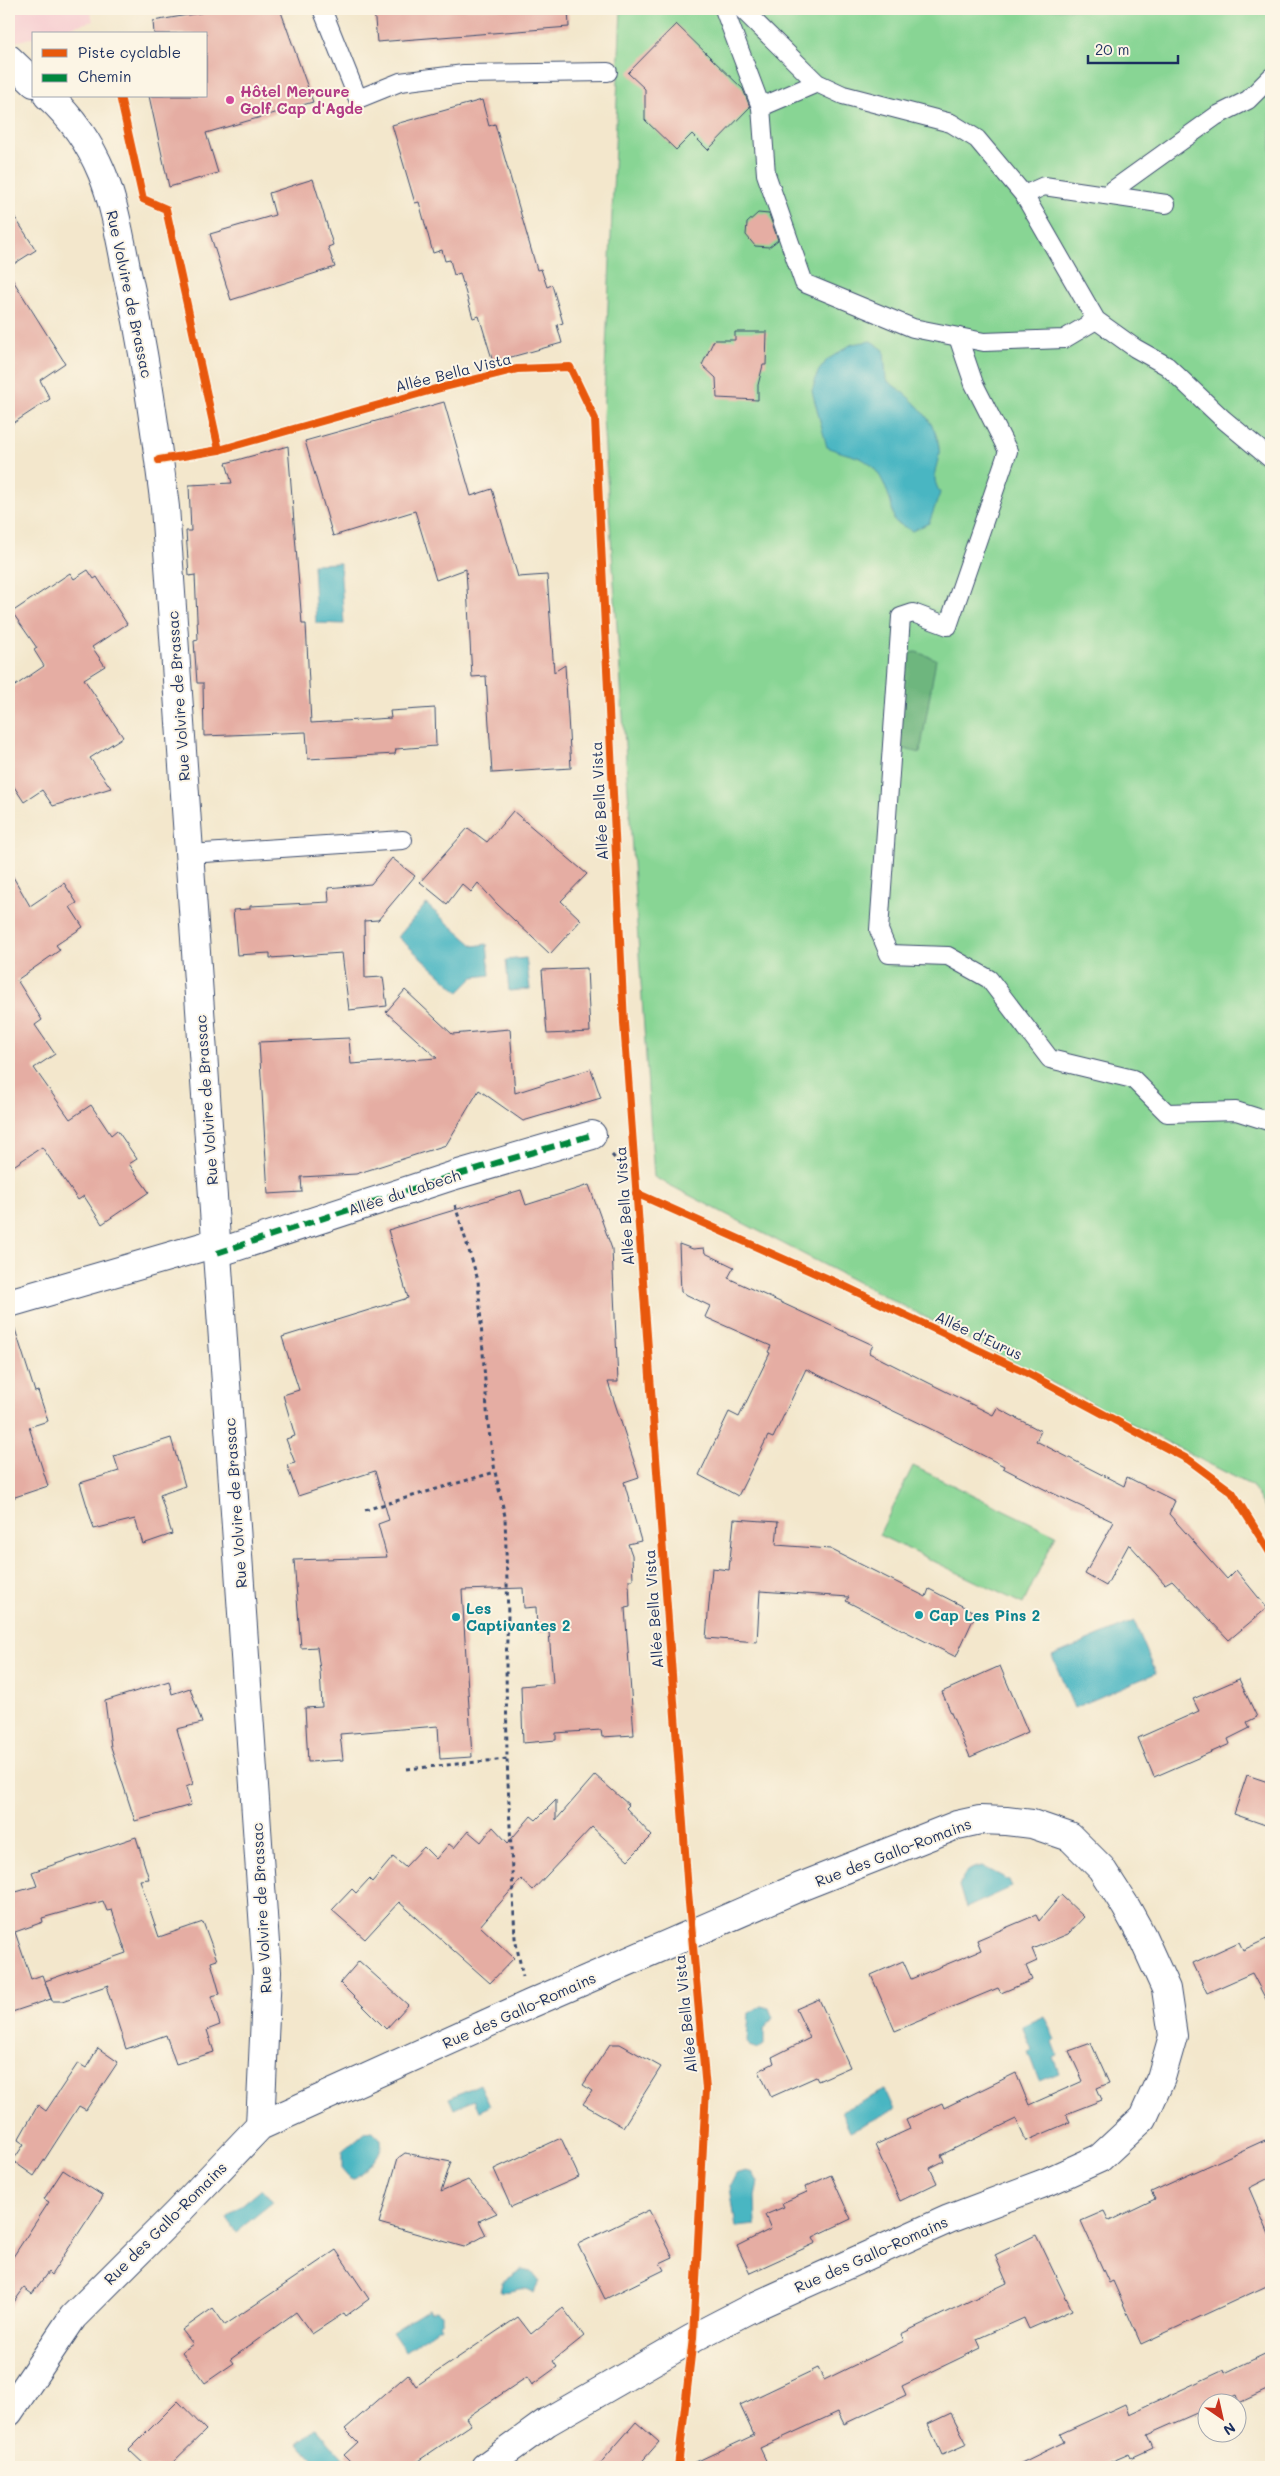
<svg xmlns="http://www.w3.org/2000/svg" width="1280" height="2476" font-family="Mali,sans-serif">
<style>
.built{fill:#f7cfd2}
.green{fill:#88d594;stroke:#528279}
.forest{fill:#6eb67e;stroke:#44726e}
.water{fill:#48b6c2;stroke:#327290}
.building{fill:#e5ada3}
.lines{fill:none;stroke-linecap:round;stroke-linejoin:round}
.lane-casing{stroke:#3b4b6e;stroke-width:20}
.street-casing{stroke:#3b4b6e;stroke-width:30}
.path{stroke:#3b4b6e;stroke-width:3;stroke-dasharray:4 4;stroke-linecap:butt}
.lane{stroke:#fff;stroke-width:18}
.street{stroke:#fff;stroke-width:28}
.quiet{stroke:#00873e;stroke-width:6;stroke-dasharray:12 6;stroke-linecap:butt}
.cycleway-casing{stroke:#fcf5e5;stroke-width:11}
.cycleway{stroke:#e8590c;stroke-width:8}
.hotel-dot{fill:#d1479c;stroke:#fcf5e5;stroke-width:2}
.culture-dot{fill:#0f9aa8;stroke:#fcf5e5;stroke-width:2}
.labels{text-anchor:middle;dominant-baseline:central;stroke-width:4;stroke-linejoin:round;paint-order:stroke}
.hotel-label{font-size:15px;font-weight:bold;fill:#b23c85;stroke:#fcf5e5;text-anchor:start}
.street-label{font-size:15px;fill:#1b2f5e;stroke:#fcf5e5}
.culture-label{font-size:15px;font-weight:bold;fill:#0d838f;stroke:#fcf5e5;text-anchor:start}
</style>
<rect width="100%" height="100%" fill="#fcf5e5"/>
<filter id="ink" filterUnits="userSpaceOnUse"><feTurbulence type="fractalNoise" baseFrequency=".02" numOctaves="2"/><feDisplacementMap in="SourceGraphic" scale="10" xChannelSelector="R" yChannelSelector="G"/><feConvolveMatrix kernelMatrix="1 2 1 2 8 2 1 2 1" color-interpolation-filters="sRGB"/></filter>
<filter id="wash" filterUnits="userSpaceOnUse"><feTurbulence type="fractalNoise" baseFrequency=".0096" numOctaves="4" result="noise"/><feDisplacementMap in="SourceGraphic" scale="20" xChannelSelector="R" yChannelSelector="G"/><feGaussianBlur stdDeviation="1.12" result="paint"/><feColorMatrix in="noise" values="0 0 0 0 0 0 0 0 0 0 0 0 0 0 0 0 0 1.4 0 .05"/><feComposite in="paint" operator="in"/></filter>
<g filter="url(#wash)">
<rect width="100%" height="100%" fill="#f3e7cc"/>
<polygon class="built" points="9,9 90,9 93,21 45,34 34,34 34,37 15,42 9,33"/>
<g class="green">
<polygon points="621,9 1271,9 1271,1518 1252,1486 654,1177 603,418"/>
<polygon points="913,1466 1056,1535 1023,1604 879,1535"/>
</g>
<polygon class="forest" points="916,652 936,659 920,753 897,747 904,654"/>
<g class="water">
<path d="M871,341L884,350L886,380C909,396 936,418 939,448C941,458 933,469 935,479C935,483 938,489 940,493L929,523L912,531L894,521C892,500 882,467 860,458C849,454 838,452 827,447L812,391L818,372L827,360L852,344Z"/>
<polygon points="340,563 344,624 316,623 313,564"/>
<polygon points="426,904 474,946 487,944 490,975 474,977 459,992 398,937"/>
<polygon points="526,958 530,989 509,991 506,960"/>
<polygon points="1134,1621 1156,1673 1074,1708 1052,1656"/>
<path d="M982,1866L1009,1880L1012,1887L966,1908L959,1886C964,1873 968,1868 982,1866Z"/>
<polygon points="761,2006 769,2008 773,2018 764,2029 764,2045 758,2049 749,2046 747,2041 749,2013"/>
<polygon points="1044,2016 1055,2040 1053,2042 1058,2055 1053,2057 1059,2073 1039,2081 1028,2052 1032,2050 1022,2026"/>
<polygon points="480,2084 490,2106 479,2111 474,2100 454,2109 449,2098"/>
<polygon points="885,2090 894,2110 850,2131 841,2112"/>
<path d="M372,2131L381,2139C384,2157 366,2168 354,2179H350L342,2170V2152L365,2132Z"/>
<polygon points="746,2171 753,2173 758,2182 755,2196 756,2225 736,2227 730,2186 736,2174"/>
<polygon points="262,2188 273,2202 236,2232 226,2218"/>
<path d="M522,2269L531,2271L539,2281L534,2293C521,2283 514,2294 500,2291L502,2282Z"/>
<polygon points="429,2309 431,2312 436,2310 442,2314 442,2320 439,2324 441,2327 405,2351 392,2332"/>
<polygon points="316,2428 350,2467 319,2467 298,2443"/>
</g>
<g id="blocks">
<g class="building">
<polygon points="223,9 280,9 313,102 206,133 218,173 169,187 149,96 206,96 206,34 154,34 153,21"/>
<polygon points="374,9 568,9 569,27 377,42"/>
<polygon points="676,24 743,89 750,107 708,150 692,134 676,150 645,120 645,89 628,73"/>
<polygon points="482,100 489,126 495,124 537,270 541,269 547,287 552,285 563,323 557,325 562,343 493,362 479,316 473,318 460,273 454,275 450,260 445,261 442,250 433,253 419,202 415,203 392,125"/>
<polygon points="313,179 333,245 328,247 335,267 231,300 210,234 275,215 269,193"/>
<polygon points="9,208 36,250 9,267"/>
<polygon points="758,213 769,214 778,240 769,247 755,246 746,235 747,223"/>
<polygon points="9,274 65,363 40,380 50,399 9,426"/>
<polygon points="735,332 767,332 766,365 763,365 758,385 758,400 717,398 716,378 702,365 714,340 735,340"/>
<polygon points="444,402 471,496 492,489 518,577 547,575 554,672 565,665 571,768 492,773 486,676 472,677 466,569 436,580 415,511 333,536 305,441"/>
<polygon points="288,446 302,624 306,624 311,723 391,718 390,711 435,708 436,746 396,749 395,754 308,759 306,732 204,736 203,683 197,683 194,641 198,640 195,575 189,576 186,531 191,531 189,485 232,483 226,463"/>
<polygon points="88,570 94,579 97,577 127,624 92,647 105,666 84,679 123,737 90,758 111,788 53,806 42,790 24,802 9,779 9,690 44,666 34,650 37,648 12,612 70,573 74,579"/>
<polygon points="513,811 587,874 561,901 581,920 550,954 497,904 478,883 471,892 462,884 447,904 420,882 468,828 487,842"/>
<polygon points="392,858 415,876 378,920 364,921 365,978 383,977 387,1006 349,1010 342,953 270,958 270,953 237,955 233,910 250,909 250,906 329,902 328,888 371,884"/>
<polygon points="9,870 30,906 64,883 77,903 70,907 83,927 56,945 60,950 17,980 42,1020 35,1025 55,1054 34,1068 70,1119 91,1105 111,1135 117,1130 137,1159 129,1164 149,1192 102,1224 84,1196 78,1200 42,1147 9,1169"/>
<polygon points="587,968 590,1032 547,1034 542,970"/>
<polygon points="405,990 452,1034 510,1029 515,1093 591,1069 601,1098 523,1121 479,1090 446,1145 356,1174 301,1177 302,1192 268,1194 259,1042 349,1038 351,1064 437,1058 386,1012"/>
<polygon points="589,1185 612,1249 618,1382 608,1382 639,1477 624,1482 641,1541 628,1544 632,1555 633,1580 629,1580 630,1607 625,1608 634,1735 602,1737 601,1730 556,1733 556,1740 523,1743 521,1686 553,1683 549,1632 537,1633 536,1607 524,1608 523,1588 462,1590 472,1757 440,1759 438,1726 340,1734 343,1760 308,1762 305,1708 322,1707 320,1670 317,1647 301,1648 294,1560 387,1557 378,1524 389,1520 375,1471 298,1496 287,1465 295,1463 286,1439 295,1436 283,1395 299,1390 282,1337 408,1298 388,1230 521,1190 526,1205"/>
<polygon points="679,1244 693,1249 704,1248 705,1253 734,1267 728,1278 873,1345 869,1353 993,1415 997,1408 1041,1431 1036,1441 1124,1486 1127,1477 1175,1501 1169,1514 1227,1579 1236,1570 1267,1608 1229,1640 1172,1580 1165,1584 1129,1544 1106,1586 1085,1574 1114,1522 1044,1489 1003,1468 1004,1466 929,1428 806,1369 773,1438 768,1436 738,1496 699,1475 729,1412 739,1417 770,1353 768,1352 771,1346 705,1317 710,1306 681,1292"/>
<polygon points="9,1326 14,1326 35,1392 38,1391 48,1421 29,1427 48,1486 9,1499"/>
<polygon points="171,1438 185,1486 160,1495 172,1534 143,1544 135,1519 94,1529 80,1483 119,1471 114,1456"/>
<polygon points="734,1519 778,1522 776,1545 830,1549 926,1597 929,1589 976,1613 956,1657 846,1601 849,1597 760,1591 757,1642 706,1638 712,1568 729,1570"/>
<polygon points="1000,1666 1028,1732 970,1757 942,1692"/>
<polygon points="1239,1679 1257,1717 1247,1722 1250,1728 1228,1739 1230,1744 1154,1777 1138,1738 1199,1711 1193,1699"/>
<polygon points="169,1681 172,1694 190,1688 202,1723 177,1729 193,1784 186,1787 191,1805 135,1821 111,1747 105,1701"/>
<polygon points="595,1775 629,1805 626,1808 652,1836 628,1860 592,1827 533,1890 521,1879 480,1926 514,1958 490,1983 399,1902 365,1939 332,1910 352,1889 356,1893 369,1879 372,1882 393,1857 405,1867 424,1847 436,1859 449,1844 454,1848 468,1831 481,1842 493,1827 508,1843 531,1816 536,1820 556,1800 556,1820"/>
<polygon points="1247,1775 1271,1783 1271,1827 1234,1814"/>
<polygon points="136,1837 149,1879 140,1880 159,1937 203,1922 217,1960 211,1962 220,1994 211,1996 220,2025 207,2030 214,2052 176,2064 166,2035 126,2049 107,1989 109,1985 62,2001 52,2001 45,1981 126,1953 112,1910 107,1911 103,1901 42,1918 43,1922 15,1932 31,1979 42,1975 51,1999 9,2013 9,1894 37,1886 32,1872"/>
<polygon points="1061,1895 1084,1917 1068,1934 1032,1949 1037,1961 1026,1966 1032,1980 1001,1993 998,1988 895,2031 871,1975 903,1961 911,1979 981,1950 977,1940 1036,1915 1039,1921"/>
<polygon points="1271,1937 1271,2009 1252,1973 1207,1993 1193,1963 1239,1942 1243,1950"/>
<polygon points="359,1961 408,2005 386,2029 340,1983"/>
<polygon points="819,1999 850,2067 818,2081 816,2077 771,2097 759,2071 774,2063 772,2057 810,2038 796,2009"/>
<polygon points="1091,2043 1109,2083 1097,2088 1102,2100 1066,2114 1070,2122 1026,2141 1016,2119 941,2155 944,2161 930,2168 937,2183 900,2201 875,2145 910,2129 906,2120 942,2103 944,2108 1016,2073 1029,2105 1083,2081 1069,2051"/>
<polygon points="610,2044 620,2044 661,2067 623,2127 583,2104 592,2091 583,2085"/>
<polygon points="98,2048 118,2062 86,2110 79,2106 34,2176 13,2161 24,2144 18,2140 38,2105 46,2111 78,2063 86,2068"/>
<polygon points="561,2138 579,2177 511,2207 494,2169"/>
<polygon points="1265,2140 1271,2154 1271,2177 1249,2188 1271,2239 1271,2284 1141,2344 1113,2281 1109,2283 1081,2221 1104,2211 1109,2221 1155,2199 1151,2192"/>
<polygon points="405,2153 451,2162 441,2192 468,2180 497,2213 479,2221 486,2235 464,2247 379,2223 398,2158"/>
<polygon points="63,2170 103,2196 51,2275 48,2272 32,2294 24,2288 9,2309 9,2263 49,2202 44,2199"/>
<polygon points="831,2175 851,2219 813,2237 816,2243 750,2273 737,2246 771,2229 765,2215 784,2207 782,2203 807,2192 805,2187"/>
<polygon points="649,2210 673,2257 660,2263 664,2270 605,2299 578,2244"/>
<polygon points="1036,2235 1072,2310 1029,2329 1024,2318 977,2339 981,2348 902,2386 906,2395 844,2424 838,2412 760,2448 769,2467 685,2467 754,2435 740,2405 818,2368 824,2380 904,2341 901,2334 1007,2283 995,2255"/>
<polygon points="336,2250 369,2299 346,2316 344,2313 312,2334 296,2312 231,2359 234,2363 205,2383 182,2352 193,2344 182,2330 213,2308 225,2325"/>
<polygon points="563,2308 584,2336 553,2361 557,2367 532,2385 527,2377 466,2418 471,2425 409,2467 356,2467 344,2455 358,2442 345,2429 408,2374 416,2386 518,2317 531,2334"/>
<polygon points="1271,2351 1271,2388 1239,2403 1236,2395 1217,2404 1208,2404 1208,2408 1147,2435 1153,2448 1131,2458 1129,2454 1099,2467 1013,2467 1064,2442 1060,2434 1084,2423 1125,2404 1129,2414 1224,2370 1225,2373"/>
<polygon points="178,2401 206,2430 168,2467 147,2467 129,2450"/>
<polygon points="951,2413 967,2444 942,2455 928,2424"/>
<polygon points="636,2422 659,2442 637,2467 597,2467"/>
</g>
</g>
</g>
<g filter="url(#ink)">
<use href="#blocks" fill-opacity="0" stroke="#3b4b6e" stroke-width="1"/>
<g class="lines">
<defs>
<g id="lane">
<polyline points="322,9 358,99 400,82 464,74 608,72"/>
<polyline points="724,9 761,107"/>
<polyline points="742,9 817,83 843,95 951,123 977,139 1024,195 1096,320 1135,348 1167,366 1223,419 1271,459"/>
<polyline points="817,83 761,107 766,174 804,283 913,328 984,342 1064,339 1096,320"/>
<polyline points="1024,195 1044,186 1166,204"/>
<polyline points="1106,195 1216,116 1248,100 1271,77"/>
<polyline points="958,337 974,384 1008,451 948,626 913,613 901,617 879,930 889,954 948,956 989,979 1050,1059 1133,1079 1167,1113 1236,1111 1271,1122"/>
<polyline points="189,854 403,840"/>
</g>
<g id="street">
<polyline points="9,59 34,83"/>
<path d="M48,96C71,117 90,144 102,173C114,202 120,237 126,268C144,347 155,427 165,507L267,1972L260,2126"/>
<polyline points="217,1253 452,1176 592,1135"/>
<polyline points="9,1303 216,1243"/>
<polyline points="9,2412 73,2317 176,2214 260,2126 530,2004 795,1889 957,1825 980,1820 1006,1821 1032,1824 1070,1837 1101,1868 1126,1907 1142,1936 1166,1989 1173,2036 1161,2078 1143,2118 1100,2158 1047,2182 949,2219 751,2308 693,2338 547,2422 485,2467"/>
</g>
</defs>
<use href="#lane" class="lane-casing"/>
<use href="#street" class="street-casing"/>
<g class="path">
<polyline points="612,1155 620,1164 635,1173"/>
<polyline points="455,1205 478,1280 488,1424 495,1472 505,1516 508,1616 506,1662 507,1759 515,1938 523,1977"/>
<polyline points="365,1510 495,1472"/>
<polyline points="407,1769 507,1759"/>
</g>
<use href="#lane" class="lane"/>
<use href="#street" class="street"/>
<polyline class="quiet" points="217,1253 452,1176 592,1135"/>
<defs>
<g id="cycleway">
<polyline points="120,96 143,199 166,209 219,450"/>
<polyline points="159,460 219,450 432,390 517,369 570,367 595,419 624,1023 688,1892 706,2089 693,2338 678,2467"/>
<polyline points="636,1193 844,1286 1027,1373 1189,1460 1232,1492 1271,1554"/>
</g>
</defs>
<use href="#cycleway" class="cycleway-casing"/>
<use href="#cycleway" class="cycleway"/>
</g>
</g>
<circle class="hotel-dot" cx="230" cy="100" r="5"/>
<g class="culture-dot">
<circle cx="919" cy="1615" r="5"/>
<circle cx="456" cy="1617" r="5"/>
</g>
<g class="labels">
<g class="hotel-label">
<text x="240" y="91">Hôtel Mercure<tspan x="240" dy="17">Golf Cap d'Agde</tspan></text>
</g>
<g class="street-label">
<text transform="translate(130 294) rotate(78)">Rue Volvire de Brassac</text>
<text transform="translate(453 372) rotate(-14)">Allée Bella Vista</text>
<text transform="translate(178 696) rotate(-94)">Rue Volvire de Brassac</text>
<text transform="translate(599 801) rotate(-93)">Allée Bella Vista</text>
<text transform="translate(206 1100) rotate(-94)">Rue Volvire de Brassac</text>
<text transform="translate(404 1192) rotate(-18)">Allée du Labech</text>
<text transform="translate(624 1206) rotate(-94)">Allée Bella Vista</text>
<text transform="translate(979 1335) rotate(25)">Allée d'Eurus</text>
<text transform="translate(235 1503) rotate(-94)">Rue Volvire de Brassac</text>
<text transform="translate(653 1609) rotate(-94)">Allée Bella Vista</text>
<text transform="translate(893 1852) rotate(-21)">Rue des Gallo-Romains</text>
<text transform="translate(261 1908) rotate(-93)">Rue Volvire de Brassac</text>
<text transform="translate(519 2010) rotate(-24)">Rue des Gallo-Romains</text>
<text transform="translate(685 2014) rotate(-96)">Allée Bella Vista</text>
<text transform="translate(165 2223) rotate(-45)">Rue des Gallo-Romains</text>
<text transform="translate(871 2254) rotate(-24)">Rue des Gallo-Romains</text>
</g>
<g class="culture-label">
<text x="466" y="1608">Les<tspan x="466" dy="17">Captivantes 2</tspan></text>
<text x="929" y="1615">Cap Les Pins 2</text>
</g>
</g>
<rect width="1280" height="2476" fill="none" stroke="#fcf5e5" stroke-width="30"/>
<rect x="32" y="32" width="175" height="65" fill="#fcf5e5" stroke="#a2a6af"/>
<rect x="42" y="49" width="25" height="8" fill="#e8590c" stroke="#a2a6af"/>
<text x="78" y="58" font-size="15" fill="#1b2f5e">Piste cyclable</text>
<rect x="42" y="74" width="25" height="8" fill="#00873e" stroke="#a2a6af"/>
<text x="78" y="82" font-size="15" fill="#1b2f5e">Chemin</text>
<g transform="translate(1222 2418) rotate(146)"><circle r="24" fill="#fcf5e5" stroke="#a2a6af"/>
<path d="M0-4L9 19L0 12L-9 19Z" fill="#c8321e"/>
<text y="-8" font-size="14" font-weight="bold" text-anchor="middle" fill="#1b2f5e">N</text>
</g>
<path d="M1088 55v8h90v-8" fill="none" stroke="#1b2f5e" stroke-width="2.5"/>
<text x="1095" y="55" font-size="15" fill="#1b2f5e" stroke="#fcf5e5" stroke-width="4" paint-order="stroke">20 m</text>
</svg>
